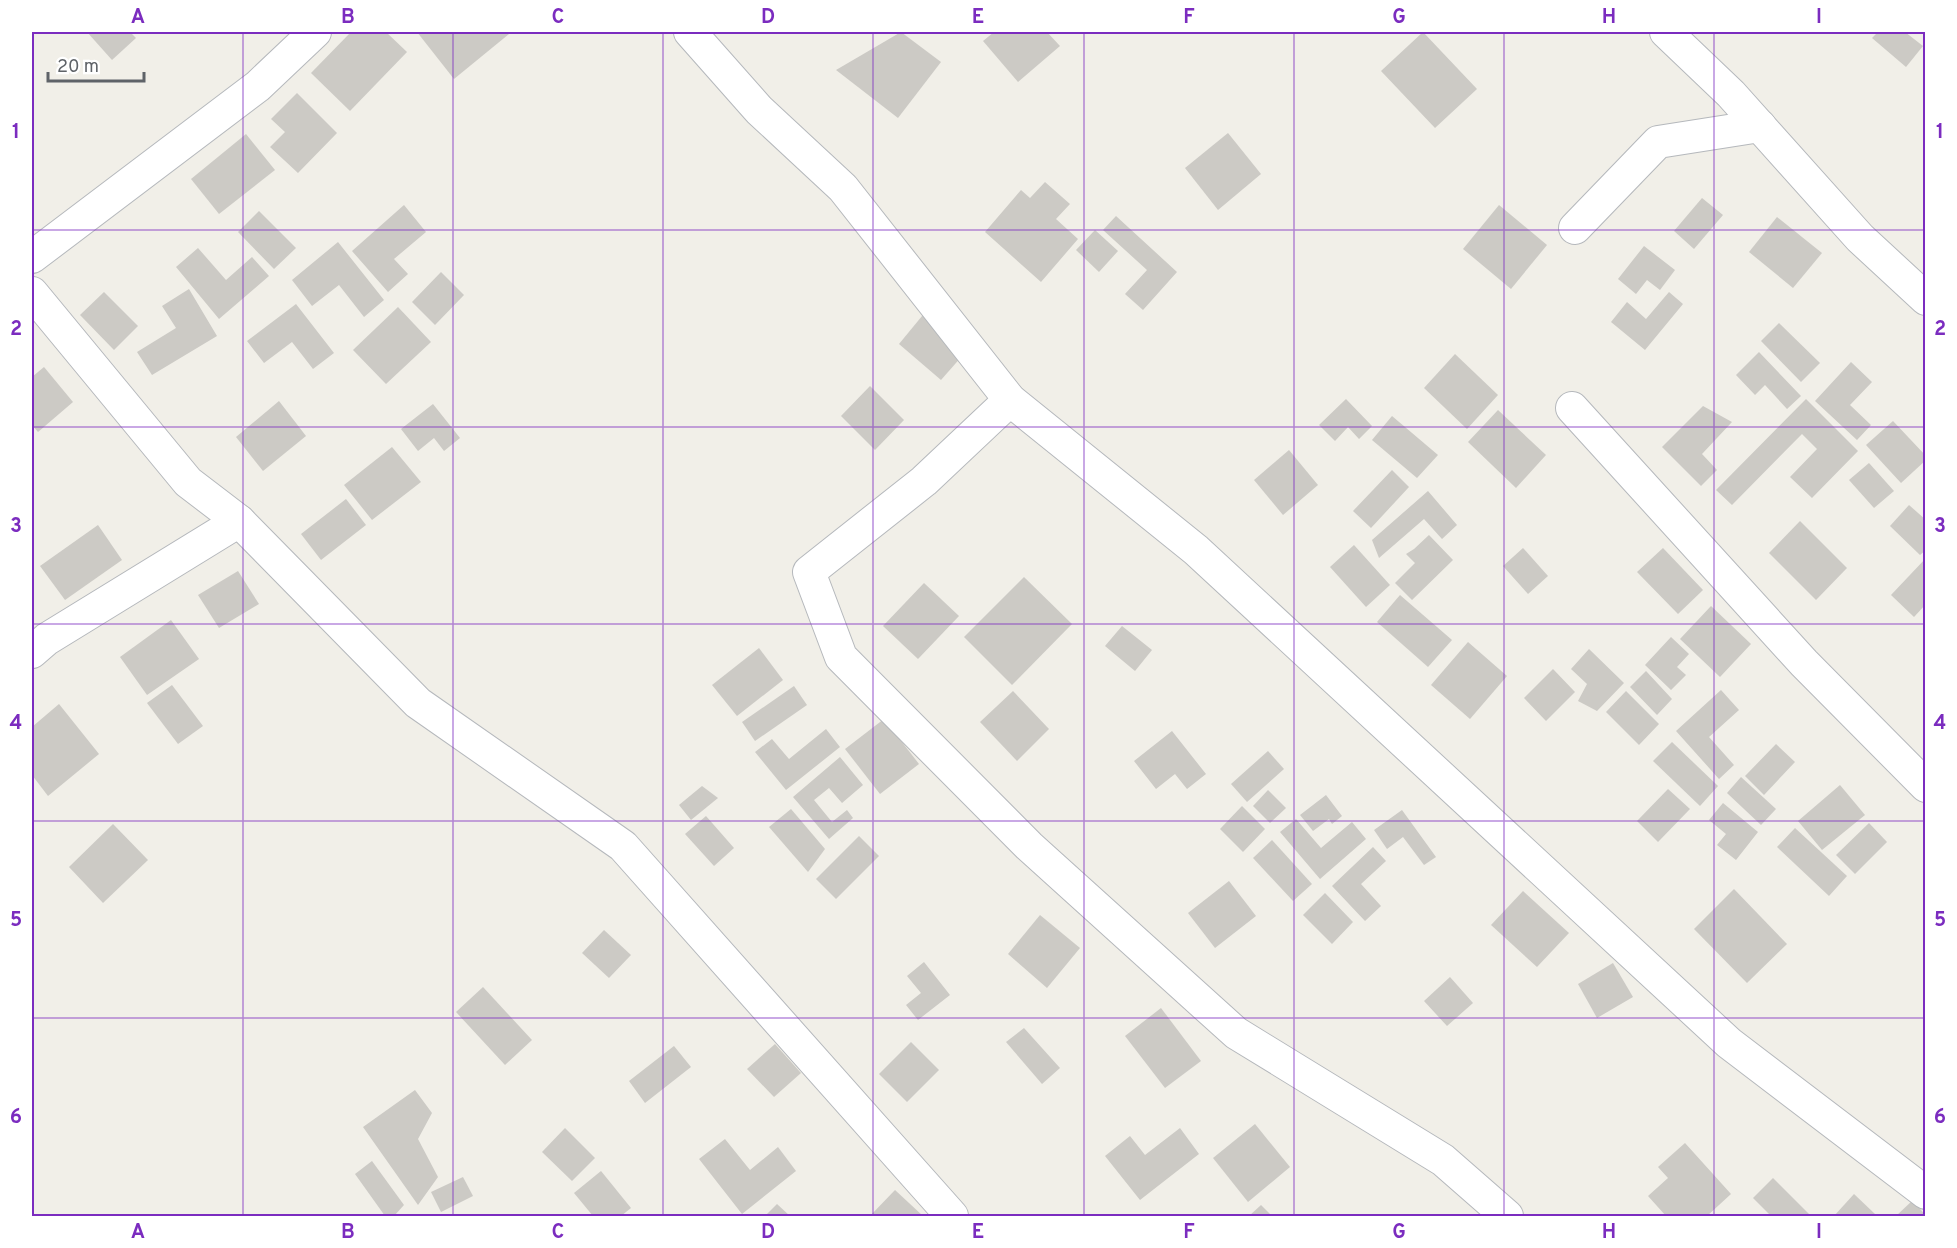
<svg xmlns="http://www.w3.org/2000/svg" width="1957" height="1248" font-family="Overpass,sans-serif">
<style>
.building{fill:#cccac5}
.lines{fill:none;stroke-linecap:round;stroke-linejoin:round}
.minor-casing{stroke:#b5b8bc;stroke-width:34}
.minor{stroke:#fff;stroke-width:32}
.grid{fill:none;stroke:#7b2cbf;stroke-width:1.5;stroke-opacity:0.55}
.neatline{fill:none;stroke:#7b2cbf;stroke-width:2}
.grid-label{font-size:20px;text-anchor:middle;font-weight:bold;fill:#7b2cbf}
</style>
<rect width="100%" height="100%" fill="#f1efe8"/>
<g class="building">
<polygon points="87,32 130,32 136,38 112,60"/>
<polygon points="351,32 386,32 407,52 350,111 311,73"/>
<polygon points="417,32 507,32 509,34 454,79"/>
<polygon points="901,32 941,62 898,118 836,70"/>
<polygon points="994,32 1047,32 1060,46 1018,82 983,41"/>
<polygon points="1423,32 1477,89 1435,128 1381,71"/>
<polygon points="1878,32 1905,32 1923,46 1906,67 1872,38"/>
<polygon points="297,93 337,133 298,173 270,147 285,132 271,119"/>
<polygon points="1228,133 1261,174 1218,210 1185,168"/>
<polygon points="246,134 275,170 219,214 191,179"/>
<polygon points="1045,182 1070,204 1056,219 1078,239 1041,282 985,232 1021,190 1030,198"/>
<polygon points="1702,198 1723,215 1694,249 1674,231"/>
<polygon points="404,205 426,232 394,259 408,274 388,292 352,251"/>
<polygon points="1499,205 1547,245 1511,289 1463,249"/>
<polygon points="259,211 296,248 274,269 238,232"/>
<polygon points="1116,216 1177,272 1143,310 1125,294 1147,270 1103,230"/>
<polygon points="1777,217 1822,253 1793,288 1749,252"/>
<polygon points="1095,230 1118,251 1099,272 1076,250"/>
<polygon points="338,242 384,300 364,317 339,285 312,306 292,280"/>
<polygon points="1644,246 1675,270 1660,290 1647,280 1636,294 1618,279"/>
<polygon points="198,248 226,280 252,257 269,276 219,319 176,267"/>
<polygon points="441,272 464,295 435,325 412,302"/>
<polygon points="189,289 217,336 152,375 137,352 176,328 162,306"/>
<polygon points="104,292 138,326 114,350 80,315"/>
<polygon points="1669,292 1683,304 1645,350 1611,322 1627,302 1646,319"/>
<polygon points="296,304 334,353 313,369 292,342 264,363 247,341"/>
<polygon points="398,307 431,342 386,384 353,350"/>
<polygon points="927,310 970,347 941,380 899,344"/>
<polygon points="1779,323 1820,363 1801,382 1761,341"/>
<polygon points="1759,352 1801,396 1787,409 1765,385 1755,395 1736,375"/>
<polygon points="1455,354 1498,395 1467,429 1424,388"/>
<polygon points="1851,362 1872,382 1850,405 1871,425 1857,440 1815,401"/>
<polygon points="44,367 73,402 38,432 32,425 32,377"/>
<polygon points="870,386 904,420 875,450 841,416"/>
<polygon points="1346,399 1372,426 1359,439 1348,427 1335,441 1319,425"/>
<polygon points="1806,399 1858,451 1812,498 1790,477 1817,449 1802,434 1732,505 1716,490"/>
<polygon points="279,401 306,436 263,471 236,437"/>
<polygon points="433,404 460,438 444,451 434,438 418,451 401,429"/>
<polygon points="1703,406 1732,422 1702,454 1717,470 1701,486 1662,447"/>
<polygon points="1498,410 1546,455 1516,488 1468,442"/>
<polygon points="1392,416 1438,455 1417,478 1372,440"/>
<polygon points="1893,421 1926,456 1926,460 1901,483 1866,445"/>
<polygon points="392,447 421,482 372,520 344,485"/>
<polygon points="1289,450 1318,485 1283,515 1254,480"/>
<polygon points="1869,463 1894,491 1874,508 1849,480"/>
<polygon points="1392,470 1409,487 1371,528 1353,511"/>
<polygon points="1428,491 1457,525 1442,539 1424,519 1379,558 1372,540"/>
<polygon points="346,499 366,525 321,560 301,534"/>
<polygon points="1909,505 1926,520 1926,550 1920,555 1890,526"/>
<polygon points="1800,521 1847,568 1816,600 1769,553"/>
<polygon points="98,525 122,560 65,600 40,566"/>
<polygon points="1429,535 1453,560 1412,600 1395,583 1415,563 1406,554 1414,549"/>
<polygon points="1354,545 1390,585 1366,607 1330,567"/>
<polygon points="1523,548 1548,576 1528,594 1503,566"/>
<polygon points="1663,548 1703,590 1678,614 1637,572"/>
<polygon points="1926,558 1926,604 1914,617 1891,595"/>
<polygon points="238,571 259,604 219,628 198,595"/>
<polygon points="1024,577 1072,624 1012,685 964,637"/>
<polygon points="924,583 959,616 918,659 883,626"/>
<polygon points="1400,595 1452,640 1428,667 1377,622"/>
<polygon points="1711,606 1751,644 1720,677 1680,639"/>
<polygon points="171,620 199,659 147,695 120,657"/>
<polygon points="1122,626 1152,650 1135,671 1105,646"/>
<polygon points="1671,637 1689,654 1677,667 1686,675 1671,690 1645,665"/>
<polygon points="1468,642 1507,676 1470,719 1431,685"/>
<polygon points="759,648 783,680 737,716 712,685"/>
<polygon points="1589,649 1624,683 1597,711 1578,701 1587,684 1571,669"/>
<polygon points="1553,669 1575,692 1546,721 1524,698"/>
<polygon points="1646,671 1672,699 1657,715 1630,687"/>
<polygon points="172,685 203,726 178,744 147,703"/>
<polygon points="794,686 807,705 755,741 742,722"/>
<polygon points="1721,690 1739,710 1709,737 1734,765 1719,779 1676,731"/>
<polygon points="1013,691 1049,729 1017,761 980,722"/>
<polygon points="1626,691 1659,724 1639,745 1606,712"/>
<polygon points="59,704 99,754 48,796 32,775 32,727"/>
<polygon points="884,719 919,764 880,794 845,749"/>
<polygon points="826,729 840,747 786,790 755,752 772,739 789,759"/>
<polygon points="1172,731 1206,774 1187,789 1175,774 1156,789 1134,761"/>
<polygon points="1672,742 1718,786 1700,806 1653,761"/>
<polygon points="1776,744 1795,762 1764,795 1745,776"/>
<polygon points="1268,751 1284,769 1247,802 1231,784"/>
<polygon points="840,757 863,785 842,803 829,788 814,800 832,822 847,810 853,818 829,839 793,797"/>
<polygon points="1741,777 1776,809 1761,825 1727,793"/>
<polygon points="1840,785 1865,815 1822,850 1798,821"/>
<polygon points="702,786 718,798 691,820 679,805"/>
<polygon points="1668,789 1690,809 1658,842 1637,821"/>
<polygon points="1268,790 1286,808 1270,823 1253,806"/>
<polygon points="1326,795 1342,816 1332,824 1329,819 1313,831 1300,815"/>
<polygon points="1723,803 1758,832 1736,860 1717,845 1726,834 1709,820"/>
<polygon points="1242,806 1265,829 1243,852 1220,829"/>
<polygon points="791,809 825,849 808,872 769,827"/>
<polygon points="1402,810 1436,857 1424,865 1403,837 1387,849 1374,830"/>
<polygon points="706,816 734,848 714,866 685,834"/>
<polygon points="1296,819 1321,848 1352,822 1366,839 1320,879 1280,832"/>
<polygon points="1869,823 1887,842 1855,874 1836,855"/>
<polygon points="113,824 148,860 103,903 69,867"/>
<polygon points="1795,828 1847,876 1829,896 1777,847"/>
<polygon points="859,836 879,856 836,899 816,879"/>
<polygon points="1272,840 1312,884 1293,901 1253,858"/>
<polygon points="1373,847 1386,861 1361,884 1381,906 1365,921 1332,886"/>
<polygon points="1229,881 1256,916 1215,948 1188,913"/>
<polygon points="1734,889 1787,944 1747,983 1694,929"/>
<polygon points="1523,891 1569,933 1537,967 1491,925"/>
<polygon points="1325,893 1353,922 1332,944 1303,915"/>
<polygon points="1040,915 1080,948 1047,988 1008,954"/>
<polygon points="604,930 631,955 609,978 582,953"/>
<polygon points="924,962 950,995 918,1020 906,1005 921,993 907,976"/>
<polygon points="1613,963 1633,997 1597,1018 1578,984"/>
<polygon points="1450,977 1473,1003 1447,1026 1424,1001"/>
<polygon points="483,987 532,1040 505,1065 456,1012"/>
<polygon points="1161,1008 1201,1061 1165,1088 1125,1036"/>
<polygon points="1024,1028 1060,1068 1042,1084 1006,1042"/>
<polygon points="911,1042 939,1070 907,1102 879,1074"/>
<polygon points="775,1044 801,1073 774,1097 747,1069"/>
<polygon points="674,1046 691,1067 645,1103 629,1081"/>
<polygon points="415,1090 432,1113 418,1139 438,1177 418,1205 363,1127"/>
<polygon points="1255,1124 1290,1167 1248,1202 1213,1158"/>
<polygon points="565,1128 595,1158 572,1181 542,1152"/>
<polygon points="1180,1128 1199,1154 1140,1200 1105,1156 1130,1136 1145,1155"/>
<polygon points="725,1139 750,1170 778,1147 796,1171 742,1214 699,1159"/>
<polygon points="1685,1143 1731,1194 1707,1216 1666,1216 1648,1196 1668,1178 1658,1167"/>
<polygon points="372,1161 404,1205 394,1216 385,1216 355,1174"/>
<polygon points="601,1171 631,1208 621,1216 593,1216 574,1193"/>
<polygon points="463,1177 473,1196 441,1212 431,1192"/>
<polygon points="1773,1178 1811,1216 1771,1216 1753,1198"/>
<polygon points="895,1190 923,1216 870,1216"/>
<polygon points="1854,1194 1875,1214 1872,1216 1834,1216"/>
<polygon points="1913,1200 1926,1216 1896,1216"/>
<polygon points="777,1204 790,1216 765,1216"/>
<polygon points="1261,1205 1272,1216 1249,1216"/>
</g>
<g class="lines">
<defs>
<g id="minor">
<polyline points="690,32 759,110 843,188 1010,400 1196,550 1729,1043 1926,1193"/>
<polyline points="1666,32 1731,94 1860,238 1926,299"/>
<polyline points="1575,228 1658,142 1760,126"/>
<polyline points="32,257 258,86 315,32"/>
<polyline points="32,293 188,482 239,521 418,703 623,846 952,1216"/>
<polyline points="1010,400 924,481 809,572 841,657 1029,846 1236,1033 1443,1160 1507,1216"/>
<polyline points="1572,408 1804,663 1926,786"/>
<polyline points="32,652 47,639 239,521"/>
</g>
</defs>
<use href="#minor" class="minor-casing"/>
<use href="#minor" class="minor"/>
</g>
<path class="grid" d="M243,32V1216M453,32V1216M663,32V1216M873,32V1216M1084,32V1216M1294,32V1216M1504,32V1216M1714,32V1216M32,230H1926M32,427H1926M32,624H1926M32,821H1926M32,1018H1926"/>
<rect width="1957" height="1248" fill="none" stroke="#ffffff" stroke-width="66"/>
<path d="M48 72v9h96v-9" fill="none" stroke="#5f6368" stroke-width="3"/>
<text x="57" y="72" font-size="18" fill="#5f6368" stroke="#ffffff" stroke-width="4.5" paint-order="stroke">20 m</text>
<rect x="33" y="33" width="1891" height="1182" class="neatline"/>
<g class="grid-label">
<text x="138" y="23">A</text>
<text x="348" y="23">B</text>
<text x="558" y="23">C</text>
<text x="768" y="23">D</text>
<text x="978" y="23">E</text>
<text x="1189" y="23">F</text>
<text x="1399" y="23">G</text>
<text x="1609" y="23">H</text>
<text x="1819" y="23">I</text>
<text x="16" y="138">1</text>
<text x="1940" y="138">1</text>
<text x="16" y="335">2</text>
<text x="1940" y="335">2</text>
<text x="16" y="532">3</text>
<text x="1940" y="532">3</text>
<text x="16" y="729">4</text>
<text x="1940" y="729">4</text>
<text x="16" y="926">5</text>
<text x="1940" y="926">5</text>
<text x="16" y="1123">6</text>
<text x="1940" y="1123">6</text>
<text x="138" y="1238">A</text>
<text x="348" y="1238">B</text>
<text x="558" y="1238">C</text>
<text x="768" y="1238">D</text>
<text x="978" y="1238">E</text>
<text x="1189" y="1238">F</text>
<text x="1399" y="1238">G</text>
<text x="1609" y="1238">H</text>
<text x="1819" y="1238">I</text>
</g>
</svg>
